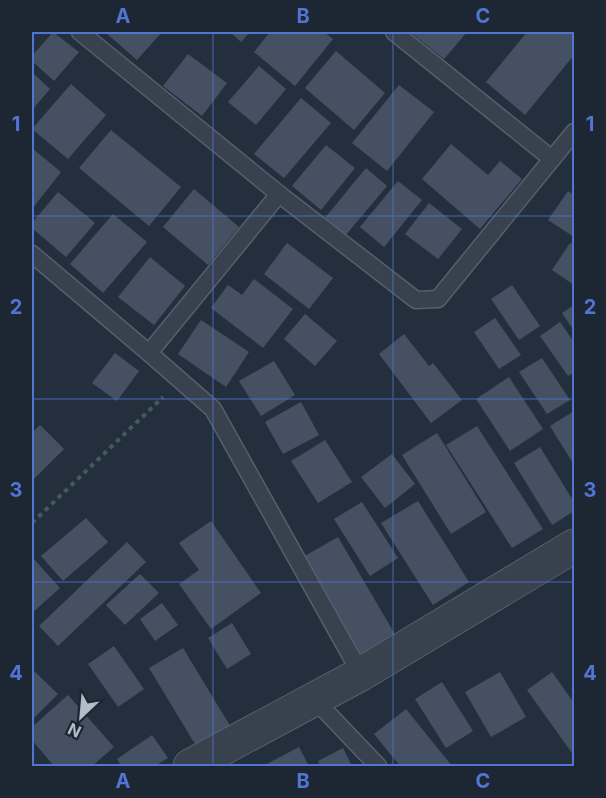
<svg xmlns="http://www.w3.org/2000/svg" width="606" height="798" font-family="Inter,sans-serif">
<style>
.building{fill:#455162}
.lines{fill:none;stroke-linecap:round;stroke-linejoin:round}
.lane-casing{stroke:#565f6c;stroke-width:19}
.street-casing{stroke:#565f6c;stroke-width:35}
.path{stroke:#44595c;stroke-width:4;stroke-dasharray:4.5 4.5;stroke-linecap:butt}
.lane{stroke:#38414e;stroke-width:16}
.street{stroke:#38414e;stroke-width:33}
.grid{fill:none;stroke:#5274d3;stroke-width:1.5;stroke-opacity:0.55}
.neatline{fill:none;stroke:#5274d3;stroke-width:2}
.grid-label{font-size:20px;text-anchor:middle;font-weight:bold;fill:#5274d3}
</style>
<rect width="100%" height="100%" fill="#242f3e"/>
<g class="building">
<polygon points="53,32 79,52 54,81 32,61 32,56"/>
<polygon points="107,32 162,32 137,60 106,33"/>
<polygon points="230,32 250,32 241,42"/>
<polygon points="270,32 324,32 333,39 295,86 254,52"/>
<polygon points="410,32 467,32 444,59"/>
<polygon points="527,32 574,32 574,55 525,115 486,82"/>
<polygon points="336,51 385,93 354,130 305,88"/>
<polygon points="188,54 227,83 202,116 163,86"/>
<polygon points="259,66 286,89 256,125 228,102"/>
<polygon points="32,72 50,89 32,110"/>
<polygon points="71,84 106,115 68,159 32,129"/>
<polygon points="399,85 434,112 387,171 352,143"/>
<polygon points="301,98 331,123 284,178 254,154"/>
<polygon points="111,130 181,187 149,226 79,168"/>
<polygon points="451,144 488,175 500,161 522,179 480,229 422,179"/>
<polygon points="326,145 355,168 321,210 292,186"/>
<polygon points="32,148 61,172 32,209"/>
<polygon points="366,168 387,186 345,236 324,219"/>
<polygon points="398,181 422,200 384,247 360,227"/>
<polygon points="194,189 239,227 208,265 163,227"/>
<polygon points="568,191 574,195 574,237 548,220"/>
<polygon points="58,192 95,223 66,257 32,228 32,223"/>
<polygon points="429,203 462,229 438,259 405,234"/>
<polygon points="113,214 147,242 103,293 70,264"/>
<polygon points="287,243 333,278 309,309 264,274"/>
<polygon points="570,243 574,245 574,285 552,270"/>
<polygon points="150,257 185,286 154,325 118,297"/>
<polygon points="254,279 293,309 263,348 211,308 228,285 242,295"/>
<polygon points="512,285 540,326 519,340 491,299"/>
<polygon points="574,305 574,331 562,313"/>
<polygon points="305,314 337,341 315,366 284,339"/>
<polygon points="495,318 521,355 499,369 474,332"/>
<polygon points="201,320 249,352 226,387 178,354"/>
<polygon points="560,322 574,342 574,372 568,376 540,336"/>
<polygon points="404,334 429,366 433,363 462,400 431,423 379,354"/>
<polygon points="115,353 139,371 117,401 92,383"/>
<polygon points="542,358 570,400 547,414 519,372"/>
<polygon points="274,361 295,395 261,416 239,381"/>
<polygon points="509,377 543,429 510,451 476,399"/>
<polygon points="301,402 319,435 283,454 265,422"/>
<polygon points="574,411 574,465 550,426"/>
<polygon points="40,425 64,449 32,481 32,433"/>
<polygon points="477,426 543,529 512,548 446,445"/>
<polygon points="437,433 486,512 451,534 402,455"/>
<polygon points="325,440 352,482 318,503 291,461"/>
<polygon points="540,447 574,502 574,511 552,525 514,463"/>
<polygon points="392,454 415,484 385,508 361,477"/>
<polygon points="418,501 469,582 433,605 381,523"/>
<polygon points="362,502 398,558 370,576 334,519"/>
<polygon points="86,518 108,542 63,581 41,556"/>
<polygon points="211,521 261,593 211,629 179,584 199,570 179,543"/>
<polygon points="338,537 396,636 362,656 303,557"/>
<polygon points="127,542 146,562 58,646 39,626"/>
<polygon points="33,558 60,588 32,613 32,560"/>
<polygon points="140,574 159,593 125,625 106,605"/>
<polygon points="162,603 178,625 155,641 140,619"/>
<polygon points="232,623 251,654 227,669 208,638"/>
<polygon points="114,646 144,689 118,707 88,664"/>
<polygon points="183,648 232,729 198,749 149,668"/>
<polygon points="32,669 58,694 32,720"/>
<polygon points="500,672 526,717 491,737 465,692"/>
<polygon points="552,672 574,703 574,756 527,690"/>
<polygon points="442,682 473,731 446,748 415,699"/>
<polygon points="68,695 114,747 92,766 54,766 32,740 32,727"/>
<polygon points="406,709 452,766 400,766 374,734"/>
<polygon points="152,735 168,758 155,766 121,766 117,759"/>
<polygon points="299,747 309,766 263,766"/>
<polygon points="343,748 352,766 320,766 318,761"/>
</g>
<g class="lines">
<defs>
<g id="lane">
<polyline points="80,32 279,194 416,300 438,299 574,132"/>
<polyline points="394,32 552,159"/>
<polyline points="32,254 149,353 213,409 361,674"/>
<polyline points="149,353 279,194"/>
<polyline points="315,700 378,766"/>
</g>
<polyline id="street" points="190,766 361,674 574,546"/>
</defs>
<use href="#lane" class="lane-casing"/>
<use href="#street" class="street-casing"/>
<polyline class="path" points="32,523 163,397"/>
<use href="#lane" class="lane"/>
<use href="#street" class="street"/>
</g>
<path class="grid" d="M213,32V766M393,32V766M32,216H574M32,399H574M32,582H574"/>
<rect width="606" height="798" fill="none" stroke="#1d2633" stroke-width="66"/>
<g transform="translate(81 717) rotate(206)" stroke="#1d2633" stroke-width="4.5" paint-order="stroke">
<path d="M0-4.5L10 22L0 15L-10 22Z" fill="#b4bcc9"/>
<text y="-9" font-size="16" font-weight="bold" text-anchor="middle" fill="#b4bcc9">N</text>
</g>
<rect x="33" y="33" width="540" height="732" class="neatline"/>
<g class="grid-label">
<text x="123" y="23">A</text>
<text x="303" y="23">B</text>
<text x="483" y="23">C</text>
<text x="16" y="131">1</text>
<text x="590" y="131">1</text>
<text x="16" y="314">2</text>
<text x="590" y="314">2</text>
<text x="16" y="497">3</text>
<text x="590" y="497">3</text>
<text x="16" y="680">4</text>
<text x="590" y="680">4</text>
<text x="123" y="788">A</text>
<text x="303" y="788">B</text>
<text x="483" y="788">C</text>
</g>
</svg>
